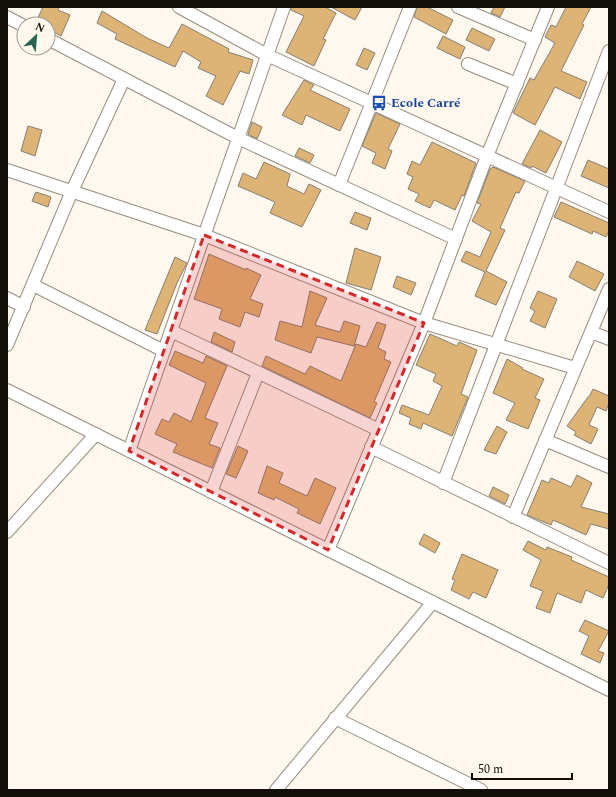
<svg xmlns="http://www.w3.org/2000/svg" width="616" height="797" font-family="Spectral,serif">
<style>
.building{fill:#ddb475;stroke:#877e71}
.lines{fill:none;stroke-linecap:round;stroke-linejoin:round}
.minor-casing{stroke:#968d7f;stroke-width:14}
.minor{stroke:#fff;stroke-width:12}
.marked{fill:#d62828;fill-opacity:0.2;stroke:#d62828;stroke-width:3;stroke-dasharray:8 5;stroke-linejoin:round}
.labels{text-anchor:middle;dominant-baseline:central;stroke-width:3.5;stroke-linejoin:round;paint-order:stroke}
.transit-label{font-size:13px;font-weight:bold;fill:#164399;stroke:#fef8ef;text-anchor:start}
</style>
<rect width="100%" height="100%" fill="#fef8ef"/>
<g class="building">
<polygon points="43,7 59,7 58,10 70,15 61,36 48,29 48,24 35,24"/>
<polygon points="291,7 325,7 336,13 323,39 326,40 314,66 286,52 304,16 291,10"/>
<polygon points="331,7 362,7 355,20"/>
<polygon points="417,7 427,7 453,20 446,34 414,17"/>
<polygon points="494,7 505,7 500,17 491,13"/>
<polygon points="566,7 591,7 582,24 584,25 561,71 587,82 580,99 555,87 535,125 513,113 530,78 534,80 555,43 545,37 551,25 556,27"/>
<polygon points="102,11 147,38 169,48 182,24 229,49 228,52 253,60 249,74 240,71 223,105 206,96 216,76 198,68 201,62 183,51 175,67 115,39 117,34 97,23"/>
<polygon points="472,28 495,39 489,51 466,40"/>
<polygon points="443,36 465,47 460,59 437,48"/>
<polygon points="364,48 375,53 367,70 356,65"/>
<polygon points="304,80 314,85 310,90 350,109 340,131 306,115 302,125 282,115"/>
<polygon points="376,113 400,124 388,149 392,151 385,169 372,163 376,153 362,146"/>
<polygon points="252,122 262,127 257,139 248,134"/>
<polygon points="28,126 42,130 35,156 21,151"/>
<polygon points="540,130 562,142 546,173 532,166 531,168 522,164"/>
<polygon points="432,142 476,163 464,196 462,195 455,210 434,200 430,208 415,201 419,194 408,189 413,177 407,174 412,161 420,165"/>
<polygon points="299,148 314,155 310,163 295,156"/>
<polygon points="588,160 609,169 609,188 581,176"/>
<polygon points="264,162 290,174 287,186 304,194 309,184 321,190 302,227 270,213 275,202 238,186 243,173 256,179"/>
<polygon points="493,167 525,181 519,193 516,192 500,228 505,230 486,271 507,282 496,305 475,296 485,272 461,261 466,251 480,257 491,232 472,221 481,204 477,203 490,169"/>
<polygon points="36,192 51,197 48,207 32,201"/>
<polygon points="561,202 609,223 609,231 606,237 593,231 592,234 554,217"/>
<polygon points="355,212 371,218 367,230 350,223"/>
<polygon points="355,248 381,257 371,290 346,283"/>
<polygon points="209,254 246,270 246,268 261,275 250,299 263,304 259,317 245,312 240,327 219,319 222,309 194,299"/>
<polygon points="175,257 187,263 177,283 157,334 145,330"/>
<polygon points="577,261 604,274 595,291 569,277"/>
<polygon points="397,276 416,283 411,295 393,287"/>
<polygon points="310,291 327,298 315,325 340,332 344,321 360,326 354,346 317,337 311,353 275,340 280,321 302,327"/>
<polygon points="538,291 557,299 545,328 530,321 535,311 530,308"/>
<polygon points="377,322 386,325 378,348 386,352 384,359 391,362 374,402 377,403 370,418 262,366 266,356 305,374 310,366 341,381 356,344 366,347"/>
<polygon points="214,332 235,342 232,352 211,342"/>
<polygon points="430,334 457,346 459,342 477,350 461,394 468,397 452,436 423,423 421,429 409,424 411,418 399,413 402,405 429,415 442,386 433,381 436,374 416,365"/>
<polygon points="175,351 203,363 206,356 227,366 205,418 218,423 209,444 220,448 212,468 173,452 177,444 155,434 162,419 169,422 174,413 191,422 206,383 169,365"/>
<polygon points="507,359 523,368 522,369 544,379 535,398 540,400 528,429 506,420 515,403 493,393"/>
<polygon points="593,389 609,396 609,403 606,411 597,407 589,425 598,429 591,444 574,435 576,432 567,426 588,397 589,397"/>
<polygon points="497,426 507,432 496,454 484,450"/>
<polygon points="238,446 248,451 236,478 226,474"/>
<polygon points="267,466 283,473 279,483 307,496 315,478 336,488 320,524 297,513 299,509 275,497 274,500 258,493"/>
<polygon points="577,475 592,483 581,507 609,514 609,529 591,524 586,535 553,520 551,525 527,515 542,480 549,483 551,478 571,487"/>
<polygon points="493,487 509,495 505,504 489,496"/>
<polygon points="424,534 440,543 435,553 419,544"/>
<polygon points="528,541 546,550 547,547 572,557 571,560 609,577 609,584 603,598 586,590 581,603 557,593 550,613 536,608 543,591 530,586 541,560 523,550"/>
<polygon points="462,554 498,570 486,598 473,592 469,599 451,590 455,580 452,579"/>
<polygon points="585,620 609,631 598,651 604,653 600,663 581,654 589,636 579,631"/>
</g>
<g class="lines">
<defs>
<g id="minor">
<polyline points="179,7 267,55 609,212"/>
<polyline points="458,7 535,40"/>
<polyline points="7,17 24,26"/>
<polyline points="48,39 238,138 456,239"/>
<polyline points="468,64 517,84"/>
<polyline points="7,170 204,235 424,323 575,368"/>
<polyline points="339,185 410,7"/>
<polyline points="33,285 164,351"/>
<polyline points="7,298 24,307"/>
<polyline points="171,331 379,430"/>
<polyline points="591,332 609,339"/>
<polyline points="7,345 72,191 124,79"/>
<polyline points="7,390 609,690"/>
<polyline points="545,440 609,467"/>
<polyline points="371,447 609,563"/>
<polyline points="129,451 284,7"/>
<polyline points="443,483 609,51"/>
<polyline points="211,492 258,373"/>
<polyline points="513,517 609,289"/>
<polyline points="7,532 96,434"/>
<polyline points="328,550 424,323 487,156 548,7"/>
<polyline points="335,718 481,790"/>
<polyline points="276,790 433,602"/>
</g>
</defs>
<use href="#minor" class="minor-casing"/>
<use href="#minor" class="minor"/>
</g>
<path class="marked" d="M204,235L424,323L328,550L129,451Z"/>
<defs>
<symbol id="bus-bare" viewBox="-9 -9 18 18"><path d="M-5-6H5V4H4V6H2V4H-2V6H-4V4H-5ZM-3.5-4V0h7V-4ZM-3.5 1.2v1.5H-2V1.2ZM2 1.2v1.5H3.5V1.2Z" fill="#1a4fb4" stroke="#fef8ef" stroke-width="2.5" paint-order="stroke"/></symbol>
</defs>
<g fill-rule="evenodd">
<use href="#bus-bare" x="368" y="92" width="22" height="22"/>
</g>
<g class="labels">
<g class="transit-label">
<text x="391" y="103">Ecole Carré</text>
</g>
</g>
<rect width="616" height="797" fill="none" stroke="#120e09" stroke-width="16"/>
<g transform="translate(36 36) rotate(26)"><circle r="19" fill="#fef8ef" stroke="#a09a93"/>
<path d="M0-3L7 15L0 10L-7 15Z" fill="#286652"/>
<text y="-6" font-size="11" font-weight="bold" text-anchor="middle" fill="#120e09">N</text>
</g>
<path d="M472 773v6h100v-6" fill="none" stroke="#120e09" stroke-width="2"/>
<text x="478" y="773" font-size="12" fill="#120e09" stroke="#fef8ef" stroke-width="3" paint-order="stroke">50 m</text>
</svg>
